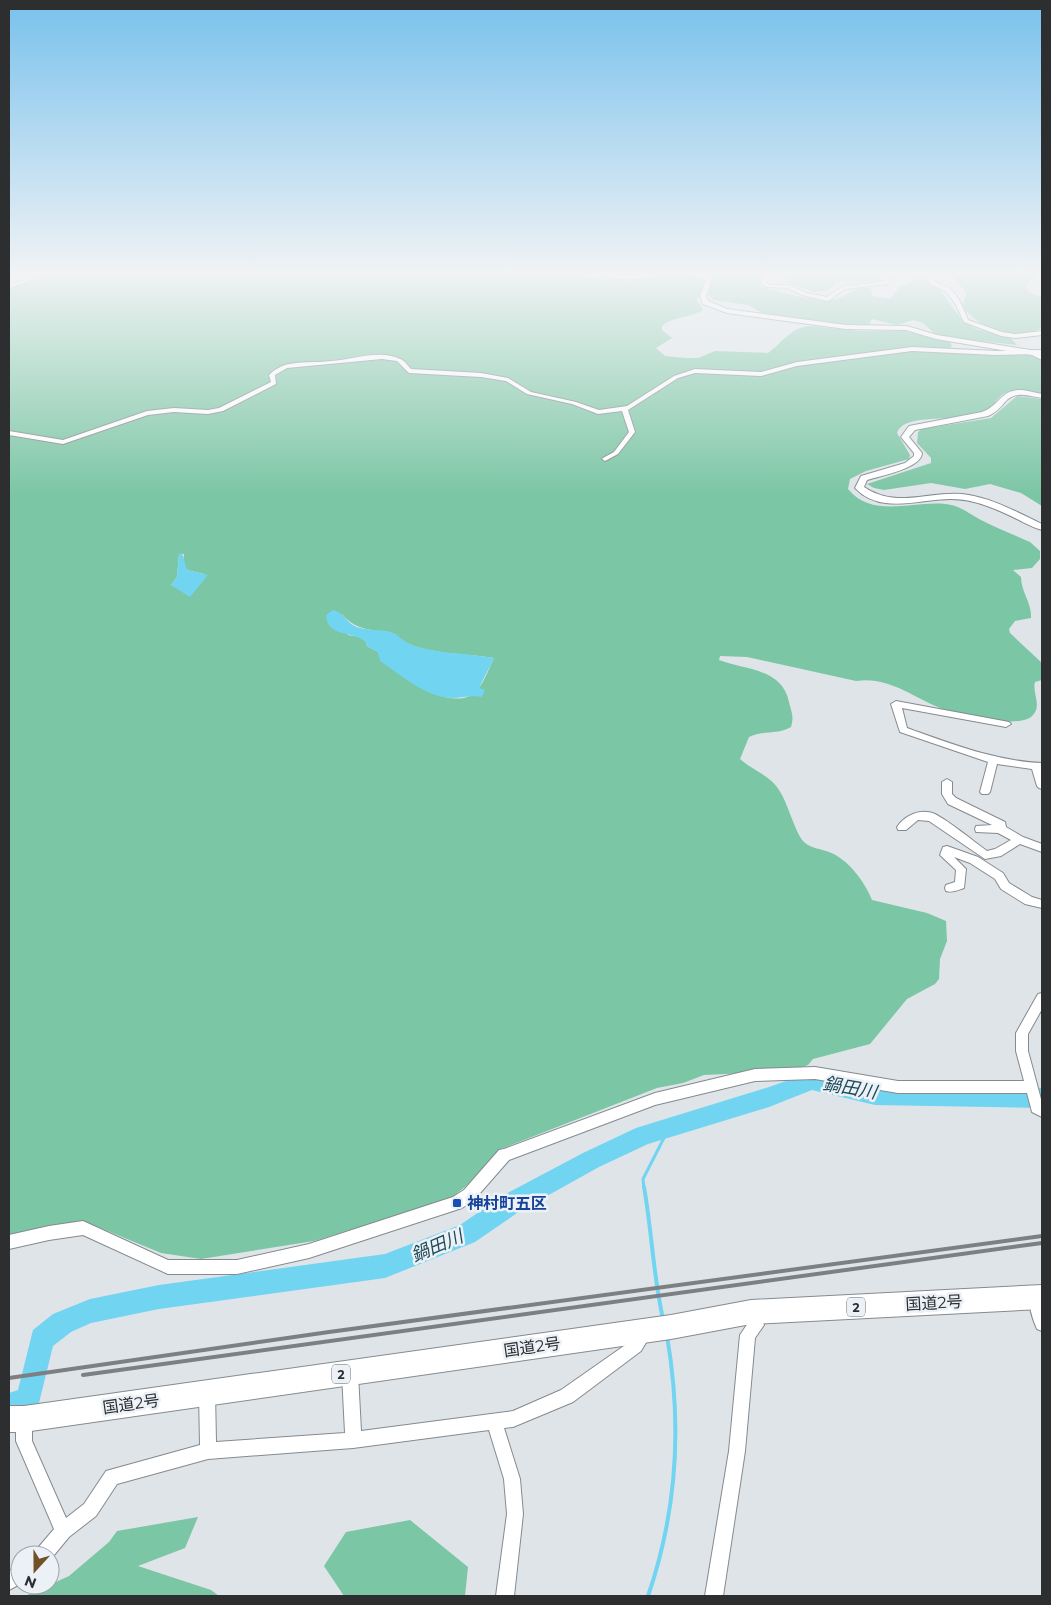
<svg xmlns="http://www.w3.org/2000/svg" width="1051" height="1605" font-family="Montserrat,'Noto Sans JP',sans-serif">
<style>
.green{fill:#7bc6a4;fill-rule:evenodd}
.water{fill:#71d4f1}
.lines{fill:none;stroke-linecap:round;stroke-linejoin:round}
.stream-far1{stroke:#71d4f1;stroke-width:3}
.stream{stroke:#71d4f1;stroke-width:4}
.river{fill:#71d4f1;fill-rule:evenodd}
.minor-casing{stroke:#858a8f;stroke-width:2}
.tertiary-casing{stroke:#858a8f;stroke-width:2}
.trunk-casing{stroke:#858a8f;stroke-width:2}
.minor{fill:#fff;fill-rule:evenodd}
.tertiary{fill:#fff;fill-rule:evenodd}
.trunk{fill:#fff;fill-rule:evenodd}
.rail{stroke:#7c8083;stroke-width:4}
.transit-dot{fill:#1a4fb4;stroke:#ecf1f7;stroke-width:2}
.labels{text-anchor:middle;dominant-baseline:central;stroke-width:5;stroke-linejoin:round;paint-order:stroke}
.shield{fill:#ecf1f7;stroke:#66686c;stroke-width:1}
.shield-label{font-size:12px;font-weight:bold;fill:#2c2e30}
.near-transit-label{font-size:16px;font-weight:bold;fill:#164399;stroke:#ecf1f7;text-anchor:start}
.near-street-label{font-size:16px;fill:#2c2e30;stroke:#ecf1f7}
.near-water-label{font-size:18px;font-style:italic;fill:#1f4b57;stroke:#ecf1f7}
</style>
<rect width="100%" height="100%" fill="#dfe4e9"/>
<g class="green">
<path d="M87,271H586L582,277L628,281L630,278C652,277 686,268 705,281L697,300L703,310C691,318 673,316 662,326V330L672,338L656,348L665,356L686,358H698L715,351L768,353C782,343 791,327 810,326L860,331H905L950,342L952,346L948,350L1027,354L1042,361V395C1032,393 1018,388 1008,392C1000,394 996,402 991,407C983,414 971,415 962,417C946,420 902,415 897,433L910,455L909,459L866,471L850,479L848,489C874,521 918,498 951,505C962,507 971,515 981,520C997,528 1014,535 1030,542L1040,551V559L1032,568L1013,570L1021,577C1021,592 1032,603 1031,618L1015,621L1009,629L1010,633L1042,663V680L1035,682C1032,693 1042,705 1033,715C1022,730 956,715 940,708C913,697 888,676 856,681L747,657L720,656L719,660C745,670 782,668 789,702C792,714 794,716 791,727C778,735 763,730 749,737L740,759C752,770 770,775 779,790C788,803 795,833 804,842C810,848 821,849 829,852C848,859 865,882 872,900L927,913L946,921L947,941L940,959L939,979L935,984L907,999L870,1044L813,1059L808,1065L793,1071L704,1075L683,1083L657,1088L501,1149L466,1186L450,1199L314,1241L201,1259L161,1253L98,1227L87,1226L9,1241V288L55,275H74ZM179,554H184L183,562L187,570L204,574L188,594L171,585L177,577ZM342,614C356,632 375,629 395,634C411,655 469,653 494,658C489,668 482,689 472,695C444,710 402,674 381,660L378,652L367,646L366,642L360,637L348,635Z"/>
<path d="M605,271H762L759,275L761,287C782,293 814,302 835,299C848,297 858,283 871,289L872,296L890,299L899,287L922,277L940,290L962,320L976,329L1010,337L1017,345L945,337L935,334L923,323L913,320L897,325L872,319L868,327L850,326L764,314L748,305L714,300L708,294L712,280C698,266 630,279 605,271Z"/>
<polygon points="796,271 844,271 881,279 880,282 840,281 835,283 829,290 814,292 787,282"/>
<path d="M948,271H1031L1035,278L1029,281L1026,288L1029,292L1042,297V328C1014,343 980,329 962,306L967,293Z"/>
<polygon points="1017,396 1042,399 1042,506 1021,493 990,484 965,489 931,483 884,490 874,488 867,484 931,463 931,458 917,443 918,432 922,429 991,418"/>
<polygon points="198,1517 185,1548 138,1566 211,1590 219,1596 25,1596 69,1576 109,1542 117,1531"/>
<polygon points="410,1520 468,1567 465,1596 344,1596 324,1566 346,1532"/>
</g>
<g class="water">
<polygon points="182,553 187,570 208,575 190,597 171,585 177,577 179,554"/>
<path d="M333,610C344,612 346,623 357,627C368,631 380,629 391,632C397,634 405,643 414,646C440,654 467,653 494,658L479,688L485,690L482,697C471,695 463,698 452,698C425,697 401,675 380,661L378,652L367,646L366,642C353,630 327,638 326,615Z"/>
</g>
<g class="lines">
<polyline class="stream-far1" points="644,1188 643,1179 669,1128"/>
<g class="stream">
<path d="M644,1187C652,1232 653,1275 663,1319"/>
<path d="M648,1596C677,1512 682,1423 667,1336"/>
</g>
<polygon class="river" points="812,1072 875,1085 1042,1088 1042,1108 875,1105 812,1090 769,1107 648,1144 599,1167 520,1211 475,1242 385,1278 159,1309 91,1323 71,1332 53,1346 38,1407 9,1419 9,1393 18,1390 33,1330 53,1314 90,1299 159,1285 385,1254 460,1225 504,1195 583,1153 636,1128 769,1087"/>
<defs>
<g id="minor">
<polygon points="50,271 57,271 9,288 9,285"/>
<polygon points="766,271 771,271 767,283 769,285 789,285 806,293 827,297 842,287 886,281 870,274 846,271 871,272 891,280 888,284 845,289 828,301 802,295 788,288 766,287 761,283"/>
<path d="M920,271L929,272C938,289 938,280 950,289C959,296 964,310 968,320L1002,332L1015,334L1042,331V335L1015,338L1001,336L964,322L956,305L946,291L930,284L925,274Z"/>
<path d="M912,347L996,351L1042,350V354L996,355L912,351L797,366L761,376L695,373L678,378L628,410L635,432L618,454L605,461L602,459L603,458L614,452L629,432L622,411L598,414L572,404L527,394L506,381L481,377L409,373L397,361L382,359L287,368L275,375L276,384L223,411L208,414L174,412L148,415L63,444L9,435V431L63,440L147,411L174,408L208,410L219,408L271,382L269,375C274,370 279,367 285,365C300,361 316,363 331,361C352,360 380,349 400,359C404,360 408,366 411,369L481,373L508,378L531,392L576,402L599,410L627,406L674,376L695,369L761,372L797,362Z"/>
<path d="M896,701L1009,722L1011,724L1006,727L902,708L907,728C952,744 995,761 1042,763V789L1039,788L1037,786L1032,769L997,764L990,792L988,794H982L980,792L988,762L900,732L891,704Z"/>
<path d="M947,779L952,782V794L956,798L1005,822L1006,827L1023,837L1042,844V852L1020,844L1001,856L985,859L929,821L918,820L906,830H898L897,827C905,815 921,808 935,814C950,822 972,840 987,851L995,849L1011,840L998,833L976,832L975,829L976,826L992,825L948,804L942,794V782Z"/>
<path d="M947,846L978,857L1003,873L1009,883L1032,897L1042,900V908L1025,904L1001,889L995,879L970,863L954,857L966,869L964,888C958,890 952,893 946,891L945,888L946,885L955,882L956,870L940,855L943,847Z"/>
<polygon points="1042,993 1042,1009 1028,1034 1028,1051 1042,1103 1042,1117 1032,1112 1027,1093 898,1093 815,1079 755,1081 655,1105 509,1160 474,1200 462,1208 309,1258 237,1274 168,1274 83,1235 49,1240 9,1249 9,1235 49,1226 83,1221 168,1260 237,1260 309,1244 453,1197 464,1190 499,1150 504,1149 655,1093 755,1069 815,1067 898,1081 1024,1081 1016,1051 1016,1033 1038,994"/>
<path d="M1036,1291L1041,1293L1042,1295V1331L1037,1329C1033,1320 1027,1303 1031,1293Z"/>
<polygon points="751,1305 756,1307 764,1325 755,1338 745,1451 723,1596 705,1596 729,1451 740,1335 748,1323 744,1312 746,1307"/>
<polygon points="643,1326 648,1329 651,1334 641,1351 573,1402 513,1427 504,1428 520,1479 523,1514 514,1596 496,1596 507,1514 504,1479 489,1430 353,1448 208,1459 117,1484 96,1516 69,1537 50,1560 50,1555 34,1555 37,1549 54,1529 16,1441 16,1420 18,1414 24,1412 30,1414 32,1420 32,1441 66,1518 84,1504 106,1471 200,1445 199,1393 201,1387 207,1385 213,1387 215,1393 216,1442 345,1433 342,1374 345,1369 350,1366 355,1369 358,1374 361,1431 513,1411 561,1390 631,1341 638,1329"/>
<polygon points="20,1565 20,1584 9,1590 9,1571"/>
</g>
<g id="tertiary">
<path d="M593,271C604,271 613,275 624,275C651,276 689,261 712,279L706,296L708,301L727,309L846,325L907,326L937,335L1037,351L1042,355V360L1032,355L936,339L906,330L846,329L727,313L703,304L700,296L706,280C671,263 628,292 593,271Z"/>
<path d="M1023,390L1042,394V398C1028,396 1015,390 1004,403C999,409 995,413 988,416L915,430L909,437L922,453C922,468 880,476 867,480L864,487C897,509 926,491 962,494C990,497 1017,512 1042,524V530C1034,528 1025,523 1017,519C996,509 975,499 951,499C919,499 881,515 855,488L861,476L905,463L914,456V453L901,437L909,426L982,412C1000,406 1000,389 1023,390Z"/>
</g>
<polygon id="trunk" points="1042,1285 1042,1309 751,1324 671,1339 24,1432 9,1432 9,1406 24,1406 671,1315 751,1300"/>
</defs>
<use href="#minor" class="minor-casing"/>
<use href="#tertiary" class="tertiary-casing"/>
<use href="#trunk" class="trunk-casing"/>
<use href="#minor" class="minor"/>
<use href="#tertiary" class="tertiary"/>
<use href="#trunk" class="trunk"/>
<g class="rail">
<polyline points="83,1375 1042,1243"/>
<polyline points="9,1378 329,1332 1042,1236"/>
</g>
</g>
<linearGradient id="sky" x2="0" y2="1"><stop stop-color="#78c1ec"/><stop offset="0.55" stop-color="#f1f3f5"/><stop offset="1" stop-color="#f1f3f5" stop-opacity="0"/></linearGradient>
<rect width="1051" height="496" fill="url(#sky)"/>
<rect class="transit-dot" x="452" y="1198" width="10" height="10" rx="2.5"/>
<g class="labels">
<g class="shield">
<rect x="847" y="1297.5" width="18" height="19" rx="4"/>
<rect x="332" y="1364.5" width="18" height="19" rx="4"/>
</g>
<g class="shield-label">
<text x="856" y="1307">2</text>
<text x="341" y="1374">2</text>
</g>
<g class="near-transit-label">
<text x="467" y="1203">神村町五区</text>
</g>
<g class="near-street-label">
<text transform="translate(934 1303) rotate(-3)">国道2号</text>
<text transform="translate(532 1347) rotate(-8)">国道2号</text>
<text transform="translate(131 1404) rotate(-8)">国道2号</text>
</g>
<g class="near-water-label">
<text transform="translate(850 1088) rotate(10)">鍋田川</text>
<text transform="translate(437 1246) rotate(-23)">鍋田川</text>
</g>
</g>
<rect width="1051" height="1605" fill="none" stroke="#2c2e30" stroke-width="20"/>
<g transform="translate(35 1570) rotate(201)"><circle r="24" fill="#ecf1f7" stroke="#9fa3a7"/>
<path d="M0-4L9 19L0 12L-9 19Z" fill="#715227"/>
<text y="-8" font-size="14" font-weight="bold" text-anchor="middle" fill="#2c2e30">N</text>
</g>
</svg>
